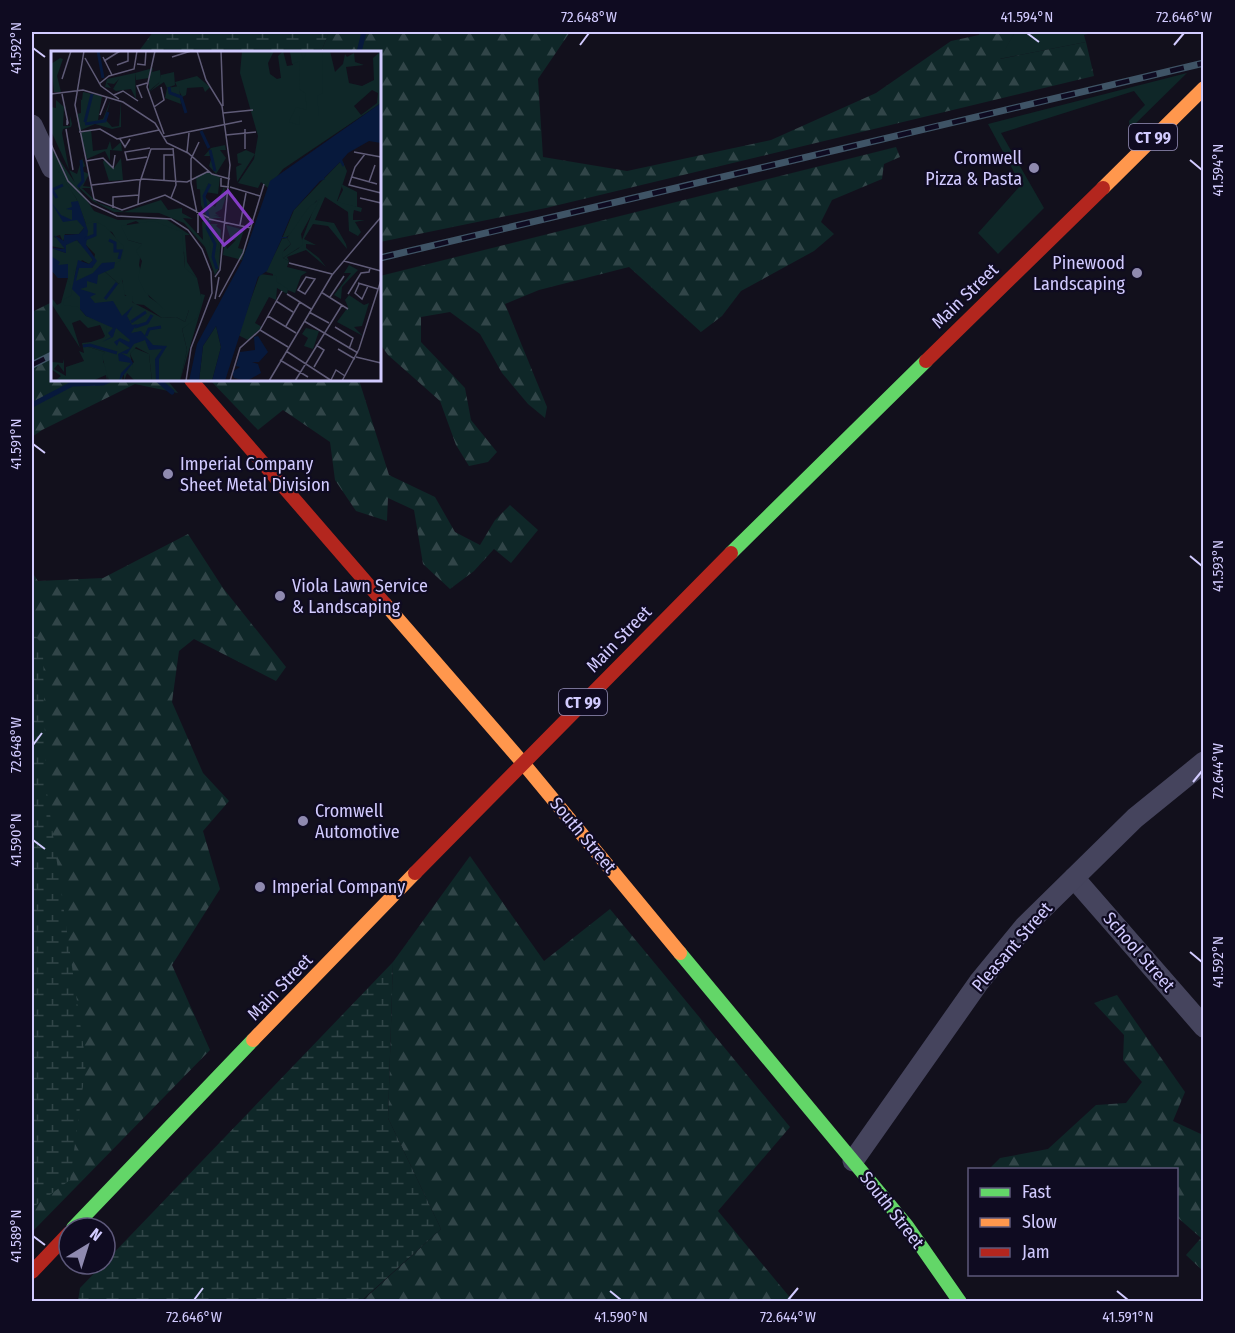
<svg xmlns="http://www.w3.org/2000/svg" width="1235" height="1333" font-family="'Fira Sans Condensed',sans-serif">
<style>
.green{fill:#0f2728}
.forest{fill:url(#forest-firs)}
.wetland{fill:url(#wetland-marsh)}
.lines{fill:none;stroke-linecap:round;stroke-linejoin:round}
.stream{stroke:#07193c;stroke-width:5}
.street{stroke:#45445d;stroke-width:21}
.fast{stroke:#63d668;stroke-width:14}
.slow{stroke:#ff974d;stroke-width:14}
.jam{stroke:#b3261e;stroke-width:14}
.rail-casing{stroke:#3f5466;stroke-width:7}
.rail{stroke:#0f0b21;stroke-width:4.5;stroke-dasharray:14;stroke-linecap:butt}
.ticks{fill:none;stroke:#d2cbff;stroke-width:2}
.poi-dot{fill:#8f8ab0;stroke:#0f0b21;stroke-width:2}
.labels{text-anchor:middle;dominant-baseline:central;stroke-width:4.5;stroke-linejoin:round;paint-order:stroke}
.shield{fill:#0f0b21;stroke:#9891bc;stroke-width:1.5}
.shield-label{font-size:16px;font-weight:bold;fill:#d2cbff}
.poi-label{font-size:18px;fill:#d2cbff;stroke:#0f0b21;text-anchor:start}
.street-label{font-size:18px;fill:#d2cbff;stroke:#0f0b21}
.inset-river{fill:none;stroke:#07193c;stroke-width:3}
.inset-road{fill:none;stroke:#5f5b77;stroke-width:1.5}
.view{fill:#843cc5;fill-opacity:0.15;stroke:#843cc5;stroke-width:3}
.inset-edge{fill:none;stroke:#d2cbff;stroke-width:3}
.neatline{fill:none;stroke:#d2cbff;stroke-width:2}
.ticks-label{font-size:15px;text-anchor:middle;fill:#d2cbff}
</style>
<defs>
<pattern id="forest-firs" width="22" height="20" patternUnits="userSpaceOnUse" patternTransform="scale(1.5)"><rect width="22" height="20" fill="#0f2728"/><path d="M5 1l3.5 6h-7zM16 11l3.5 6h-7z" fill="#314548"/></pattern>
<pattern id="wetland-marsh" width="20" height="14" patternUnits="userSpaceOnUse" patternTransform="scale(1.5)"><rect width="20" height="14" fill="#0f2728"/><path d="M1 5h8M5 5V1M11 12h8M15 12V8" fill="none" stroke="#314548"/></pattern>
</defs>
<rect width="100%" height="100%" fill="#12101c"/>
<g class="green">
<polygon points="1015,32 1087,32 1088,34 1084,35 1086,42 999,59"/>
<polygon points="1187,73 1130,129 1129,121 1145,105 1134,91 1001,133 1044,208 998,254 978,233 1021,185 988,124"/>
</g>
<g class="forest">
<polygon points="329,32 570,32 538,79 543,157 627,171 771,140 876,93 951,41 979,35 980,32 1015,32 1000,59 1086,42 1094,76 546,208 380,242 380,52 321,52"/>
<polygon points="896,147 900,157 884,164 882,179 832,200 821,222 834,234 814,251 741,291 722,316 701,332 629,267 539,290 505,304 547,407 545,418 528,404 502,373 480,334 450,312 421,317 421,342 465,388 471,420 497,452 488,462 469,466 456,445 440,401 388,355 380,344 380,276"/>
<polygon points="52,302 52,380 167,380 178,393 135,384 42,430 32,437 32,312"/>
<polygon points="210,380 359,380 389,475 435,497 455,532 480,545 495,520 510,505 538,530 511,563 494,549 474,571 450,589 423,564 414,510 388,498 387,521 356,511 335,480 330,442 283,410 258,430"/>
<polygon points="188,534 223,588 286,667 276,681 194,639 179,651 172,702 203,773 229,801 203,831 220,889 172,965 210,1050 32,1232 32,572 38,581 103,578"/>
<polygon points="470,856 544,961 610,909 790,1127 718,1211 793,1301 361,1302 441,1229 388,1118 393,962"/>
<polygon points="1117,995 1185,1092 1173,1121 1203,1135 1203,1271 1186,1255 1201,1238 1177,1217 1176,1170 989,1169 1000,1158 1048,1149 1096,1105 1126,1103 1142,1082 1123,1060 1124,1035 1094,1003"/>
</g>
<g class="wetland">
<polygon points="153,32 329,32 321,52 140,52 139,51"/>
<polygon points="32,631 43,646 46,786 86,1064 70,1180 32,1208"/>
<polygon points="393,962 388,1118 441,1229 361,1301 78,1301 80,1288"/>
</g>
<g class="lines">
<g class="stream">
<polyline points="359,52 364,32"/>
<polyline points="158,380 172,392"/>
<polyline points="32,405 72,384 103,383 110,380"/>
</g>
<g class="street">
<polyline points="32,125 52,168"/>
<polyline points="1074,878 1204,1027"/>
<polyline points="853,1161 979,982 1025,926 1135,818 1204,762"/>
</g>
<g class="fast">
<polyline points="731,553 926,361"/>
<polyline points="680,953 907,1226 960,1302"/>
<polyline points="73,1228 253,1040"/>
</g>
<g class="slow">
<polyline points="1103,188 1204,88"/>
<polyline points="385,604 523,763 680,953"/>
<polyline points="253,1040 415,873"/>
</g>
<g class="jam">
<polyline points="926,361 1103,188"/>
<polyline points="191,380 385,604"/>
<polyline points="415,873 731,553"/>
<polyline points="32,1272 69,1233"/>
</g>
<defs>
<g id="rail">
<polyline points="380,258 1204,63"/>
<polyline points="32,365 52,355"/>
</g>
</defs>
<use href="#rail" class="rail-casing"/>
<use href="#rail" class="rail"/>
</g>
<path class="ticks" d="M1027,33L1039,42M580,45L589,33M1174,45L1184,33M33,48L45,57M1190,160L1202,170M33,444L45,453M1190,556L1202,566M33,745L42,733M1193,782L1202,771M33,840L45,849M1190,952L1202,962M33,1236L45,1245M610,1291L621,1300M1117,1291L1128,1300M194,1300L203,1288M788,1300L798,1288"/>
<g class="poi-dot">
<circle cx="1034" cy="168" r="6"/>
<circle cx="1137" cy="273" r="6"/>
<circle cx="168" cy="474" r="6"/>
<circle cx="280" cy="596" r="6"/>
<circle cx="303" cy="821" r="6"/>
<circle cx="260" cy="887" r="6"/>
</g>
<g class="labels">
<g class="shield">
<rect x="1129" y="124" width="48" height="26" rx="4.5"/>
<rect x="559" y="689" width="48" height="26" rx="4.5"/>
</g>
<g class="shield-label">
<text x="1153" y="137">CT 99</text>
<text x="583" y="702">CT 99</text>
</g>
<g class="poi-label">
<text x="1022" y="158" text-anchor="end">Cromwell<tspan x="1022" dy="21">Pizza &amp; Pasta</tspan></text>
<text x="1125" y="263" text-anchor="end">Pinewood<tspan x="1125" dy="21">Landscaping</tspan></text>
<text x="180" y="464">Imperial Company<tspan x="180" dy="21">Sheet Metal Division</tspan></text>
<text x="292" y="586">Viola Lawn Service<tspan x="292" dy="21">&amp; Landscaping</tspan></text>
<text x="315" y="811">Cromwell<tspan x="315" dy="21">Automotive</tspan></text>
<text x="272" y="887">Imperial Company</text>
</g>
<g class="street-label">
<text transform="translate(965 296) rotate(-44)">Main Street</text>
<text transform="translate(619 639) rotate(-46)">Main Street</text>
<text transform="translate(583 835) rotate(50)">South Street</text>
<text transform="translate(1012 947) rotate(-49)">Pleasant Street</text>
<text transform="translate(1139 952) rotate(49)">School Street</text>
<text transform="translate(280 987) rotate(-46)">Main Street</text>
<text transform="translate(892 1210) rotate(52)">South Street</text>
</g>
</g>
<g transform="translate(51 51)">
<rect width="330" height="330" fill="#12101c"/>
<path d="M146,25L159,36L154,41L152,36L136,37L135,44L131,46L124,31ZM236,187L240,193L233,199L232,207L238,210L236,216L256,221L250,225L244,242L222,233V223L215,221L231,188ZM83,297L98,303L101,330H84L76,322L73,330V322L83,311L79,303Z" fill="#0f2728"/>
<path d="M9,7L12,8L6,25L10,41H3L0,13ZM123,21L124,34L116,37L113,31L98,41L108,32L110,24ZM84,22L85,48L80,38L65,40L62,38L68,28L63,33L56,32L60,37L54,36L56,28ZM32,41L51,45L47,69L52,68L60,48L54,68L61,76L68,75L70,50V76L61,78L44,73L28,80L26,63L30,62V49L24,46L31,49ZM5,49L13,56L12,75H19V65L21,73L20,76L12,78L11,82L18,119L26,123L31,107L34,115L29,119L38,123L32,135L40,136V141L39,137H31L47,152L73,161L110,149L117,159L131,157V162L142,168L132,167L152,189L151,171L156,167L150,154L149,138L159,132L154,146L164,156L173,136L175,145L171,158L164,162L168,165L163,164L171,167H163L157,173H167L165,175L170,179L168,217L164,224L154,196L133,172L108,162L63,161L42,150L25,134L0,80V56L5,57ZM40,78L42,100L56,98L59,90L61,99L70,91L71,100L59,99V110L54,100L36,108L29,82ZM174,94L175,99H169L175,107L165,123L158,115L161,105H153L160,97ZM0,96L43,160L67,169L115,168L139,184H134L136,211L146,227L134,218L133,201L85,170L76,173L75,181L77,189L91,193L88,214L98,246L114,257L138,259L134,271L125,266L111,267L93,254L84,253L72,242V229L68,233L53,220L68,193L61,181L35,173L25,147L5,120L0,122ZM195,99L204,103L186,131L185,116L191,113L187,112L186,103ZM70,107L72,129L58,130L52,111L54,108L63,117ZM291,109L296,120L286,150L311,157L310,161L303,159L302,164V169H314L304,171L310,181L307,185L298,180L297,161L274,146L264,169L283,172L295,193L296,198L277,175L262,173L253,188L265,194L255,193V197L268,207L275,216L255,199L236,206L238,210L232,207L248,197L266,149L241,183L231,188L243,159ZM175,174L193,179L187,197L194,199L191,209L172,204L174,191L176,198L185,189H180ZM26,189L42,209L30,196L21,238L29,246V258L35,265L56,271V286L49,291L31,294L54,301L52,311L68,330L57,325L56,330L55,324L41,330L5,329L10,325L0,318L1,311L12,312L13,308V321L7,313L3,318L15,325V316L33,310L28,300L33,302L31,292L49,290L54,285L49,274L37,277L29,269L21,272L29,297L0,252V246L6,254L10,252L18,223L17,213L7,215L0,201L17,211V193ZM298,214L307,219L291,236L290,248L283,244L300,222H293ZM150,243L154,244L129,330L136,299L131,278L144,266ZM298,244L313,254L318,252L311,275L303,276L312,285L286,271L297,256L294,249ZM165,275L170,296L161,330H148L152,295Z" fill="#0f2728"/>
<path d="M191,0H223L217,12L219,23L226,28L230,27L227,5L232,0L236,15L242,14L239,0H279L284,21L292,13L294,3L296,6L303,2L304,11L313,14L295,16L298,32L311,35L323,29L322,7L330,0V52L232,118L217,137L210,131L207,137L187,132L203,108L207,85L189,22ZM321,39L327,42L326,52L310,64L303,55ZM128,35L130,53L114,47L116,37ZM0,117H5L25,147L35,173L44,170L55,176L73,196L70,209L53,220L68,233L71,227L74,245H82L81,251L111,267L125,266L134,271L138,259H114L94,241L87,227L91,210L85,200L91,193L77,189L70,175L102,170L131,181L134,217L146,227L151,250L146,267L131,278L136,299L129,330H101L98,303L85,296L79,303L82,318L72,322L71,330H58L51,305L54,301L31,294L55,286L56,272L41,269L27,256L13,254L12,249L21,244L20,237L17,227H7L0,219V197L15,202V194L22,189L32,194L42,209L38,213L31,209L22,221L24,227L28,217H41L44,203L35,194L33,177L28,183H14L12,191L9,184L2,186L8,187L14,198L0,195ZM269,148L250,183L252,194L232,207L231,202L240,193L236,187L258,156ZM156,175L170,186L165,204L160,202Z" fill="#0f2728" fill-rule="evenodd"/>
<path d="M102,17L101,21L109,19L110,30L98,40V27L85,29L84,22ZM255,277L268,280L262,298L253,295L257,287L251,283Z" fill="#0f2728"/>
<path d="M239,0H250L252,9L255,2L271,0L272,42L266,45L268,65H249L248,74L238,71L245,56L256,59L254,42L248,38L249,10L241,13ZM158,121L169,126L167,143L154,141L158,132L153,139L146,138L145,125ZM290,133L306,141V156L286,151L292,139ZM209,223L225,225L226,231L237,238L236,243L226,237L225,249L218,246L204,272L211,276L197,289L187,284Z" fill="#0f2728"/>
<path d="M330,52V92L318,90L297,102L291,109L293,113V114L292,116L289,111L273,127L280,134L274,128L269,130L242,160L231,186H235L237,187H231L216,220L207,226L174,330H161L170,296L165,275L152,295L148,330H138L146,293L191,210L219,130ZM27,150L37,180L35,194L46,210L41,217H28L25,230L42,222L51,212L64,211L63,217L47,224L46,233L36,230V236L29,238L45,243L39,246L44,252L62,250L71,265L82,255L76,265L81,274L86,273L80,282L90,280L102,294L116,295L108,308V330H105L104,308L111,298L98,299L94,289L83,293L76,303L70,302L79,307L82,312L68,330L70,322L80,312L68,310L67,303L79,297L68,290L66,295L63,291L69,287L78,291L79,289L65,277L62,286L51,291L60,286L57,282L62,277L35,265L29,258V246L21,238L27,209L38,213L42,209L26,189L15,194V202L0,197L14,198L3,184L13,190V184L28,183L33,177L26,169L12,171L0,151L10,164L21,169V159L15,158L21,156L20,151ZM0,205L9,211L7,214L17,213V227H7L0,219ZM207,285L217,301L208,311H201L207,313L210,322L196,330L183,327L181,321L189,316L185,315L189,301L204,299L203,286Z" fill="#07193c"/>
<path class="inset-river" d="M47,0L52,27M118,36L119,42L130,46L135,62M34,71L41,43M34,73L54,70L57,61M150,80L158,97M159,99L164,120M27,136L32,130L30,109M6,147L1,139L12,134M157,166L153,145L159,133M158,170L156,177L164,193L162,206L166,218M34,188L44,184V172M58,189L64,192V200H70L68,208M54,248L66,232M80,271L95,261M84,276L96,272L101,264M95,285L98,278L110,276M32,295L39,294L66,302"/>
<path class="inset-road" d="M33,0L24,54L43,148L71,159L114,144L158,167M104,0L96,36L113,83M146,0L155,29L171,55L179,114L169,219L164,226M170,0L172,55M52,6L61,24M121,6L140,0M34,7L50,35L68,48M53,10L69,0M86,13L94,14L95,0M66,14L77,10V0M11,28L20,0M48,33L58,25L83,18L86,0M0,43L32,39L72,51L104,72L116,92L137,102L161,123L179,128M11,43L17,72L16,74V69M63,44L72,40L87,50M91,47L86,35L96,32M103,56L113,49L110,36M172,62L202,59M49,64L56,46M15,78L22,119M194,78V98M28,81L49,78L66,88L108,79M175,84L205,81M112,86L191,70M69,88L74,96L79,88M0,93L17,130L40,153L66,165L120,168L137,179L151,198L160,221L161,242L140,297L135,330M136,101L138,82M303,101L330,106M314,103L304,116L298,134L330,142M96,106L76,109L74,101L99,97M35,110L52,107L62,117L64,104M170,125V135L178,136M301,126L326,133M113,130V104H122M318,131L324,114M41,134L92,128L136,131L158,120M179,136L209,145M120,147L125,134L122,97M309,147L330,152M87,153L89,131L100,98H122M62,157V146L88,144M146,162L140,132V108L148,91M158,168L200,177M189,174L195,142M147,182V163M293,210L330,220M238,212L281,223M255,226L264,228L254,243L247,239ZM307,232L327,238M308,233L304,242L311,248L317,235M270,241L297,258M236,243L260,258M297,243L310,222L318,221L319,217M168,246L192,202L213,133M279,246L293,225M164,248L168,226M225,250L242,261M258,261L278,272M217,265L245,282M253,270L307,302M235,275L249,251M284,276L302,287L298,298M209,279L231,240M209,279L237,296M287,298L304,308M235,300L281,330M305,306L330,312M229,309L257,326M263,316L273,299L265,294M280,329L285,319L294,325M179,330L189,297L209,279M218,330L281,224L330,166M244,330L291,254M291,330L308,298L330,229"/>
<path class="view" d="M177,140L201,171L173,194L149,163Z"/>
<rect width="330" height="330" class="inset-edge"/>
</g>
<rect width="1235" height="1333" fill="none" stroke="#0f0b21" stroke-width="66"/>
<rect x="968" y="1168" width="210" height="108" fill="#0f0b21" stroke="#5d587a" stroke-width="1.5"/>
<rect x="980" y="1188" width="30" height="9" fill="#63d668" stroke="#5d587a" stroke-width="1.5"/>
<text x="1022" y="1198" font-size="18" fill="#d2cbff">Fast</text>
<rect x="980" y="1218" width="30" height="9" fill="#ff974d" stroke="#5d587a" stroke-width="1.5"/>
<text x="1022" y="1228" font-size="18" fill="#d2cbff">Slow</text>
<rect x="980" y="1248" width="30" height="9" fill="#b3261e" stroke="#5d587a" stroke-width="1.5"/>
<text x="1022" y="1258" font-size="18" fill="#d2cbff">Jam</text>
<g transform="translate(87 1246) rotate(38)"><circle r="28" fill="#0f0b21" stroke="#5d587a" stroke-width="1.5"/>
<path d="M0-4.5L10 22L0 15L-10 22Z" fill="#8f8ab0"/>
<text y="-9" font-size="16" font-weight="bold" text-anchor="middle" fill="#d2cbff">N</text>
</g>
<rect x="33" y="33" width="1169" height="1267" class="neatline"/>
<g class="ticks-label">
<text x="589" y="22">72.648°W</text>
<text x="1027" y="22">41.594°N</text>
<text x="1184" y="22">72.646°W</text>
<text transform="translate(16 48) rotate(-90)" y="5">41.592°N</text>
<text transform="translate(1218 170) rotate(-90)" y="5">41.594°N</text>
<text transform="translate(16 444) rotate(-90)" y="5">41.591°N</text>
<text transform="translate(1218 566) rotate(-90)" y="5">41.593°N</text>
<text transform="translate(16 745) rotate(-90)" y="5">72.648°W</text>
<text transform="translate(1218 771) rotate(-90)" y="5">72.644°W</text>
<text transform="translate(16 840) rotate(-90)" y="5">41.590°N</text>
<text transform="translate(1218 962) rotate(-90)" y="5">41.592°N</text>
<text transform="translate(16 1236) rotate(-90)" y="5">41.589°N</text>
<text x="194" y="1322">72.646°W</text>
<text x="621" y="1322">41.590°N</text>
<text x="788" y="1322">72.644°W</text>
<text x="1128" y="1322">41.591°N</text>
</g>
</svg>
